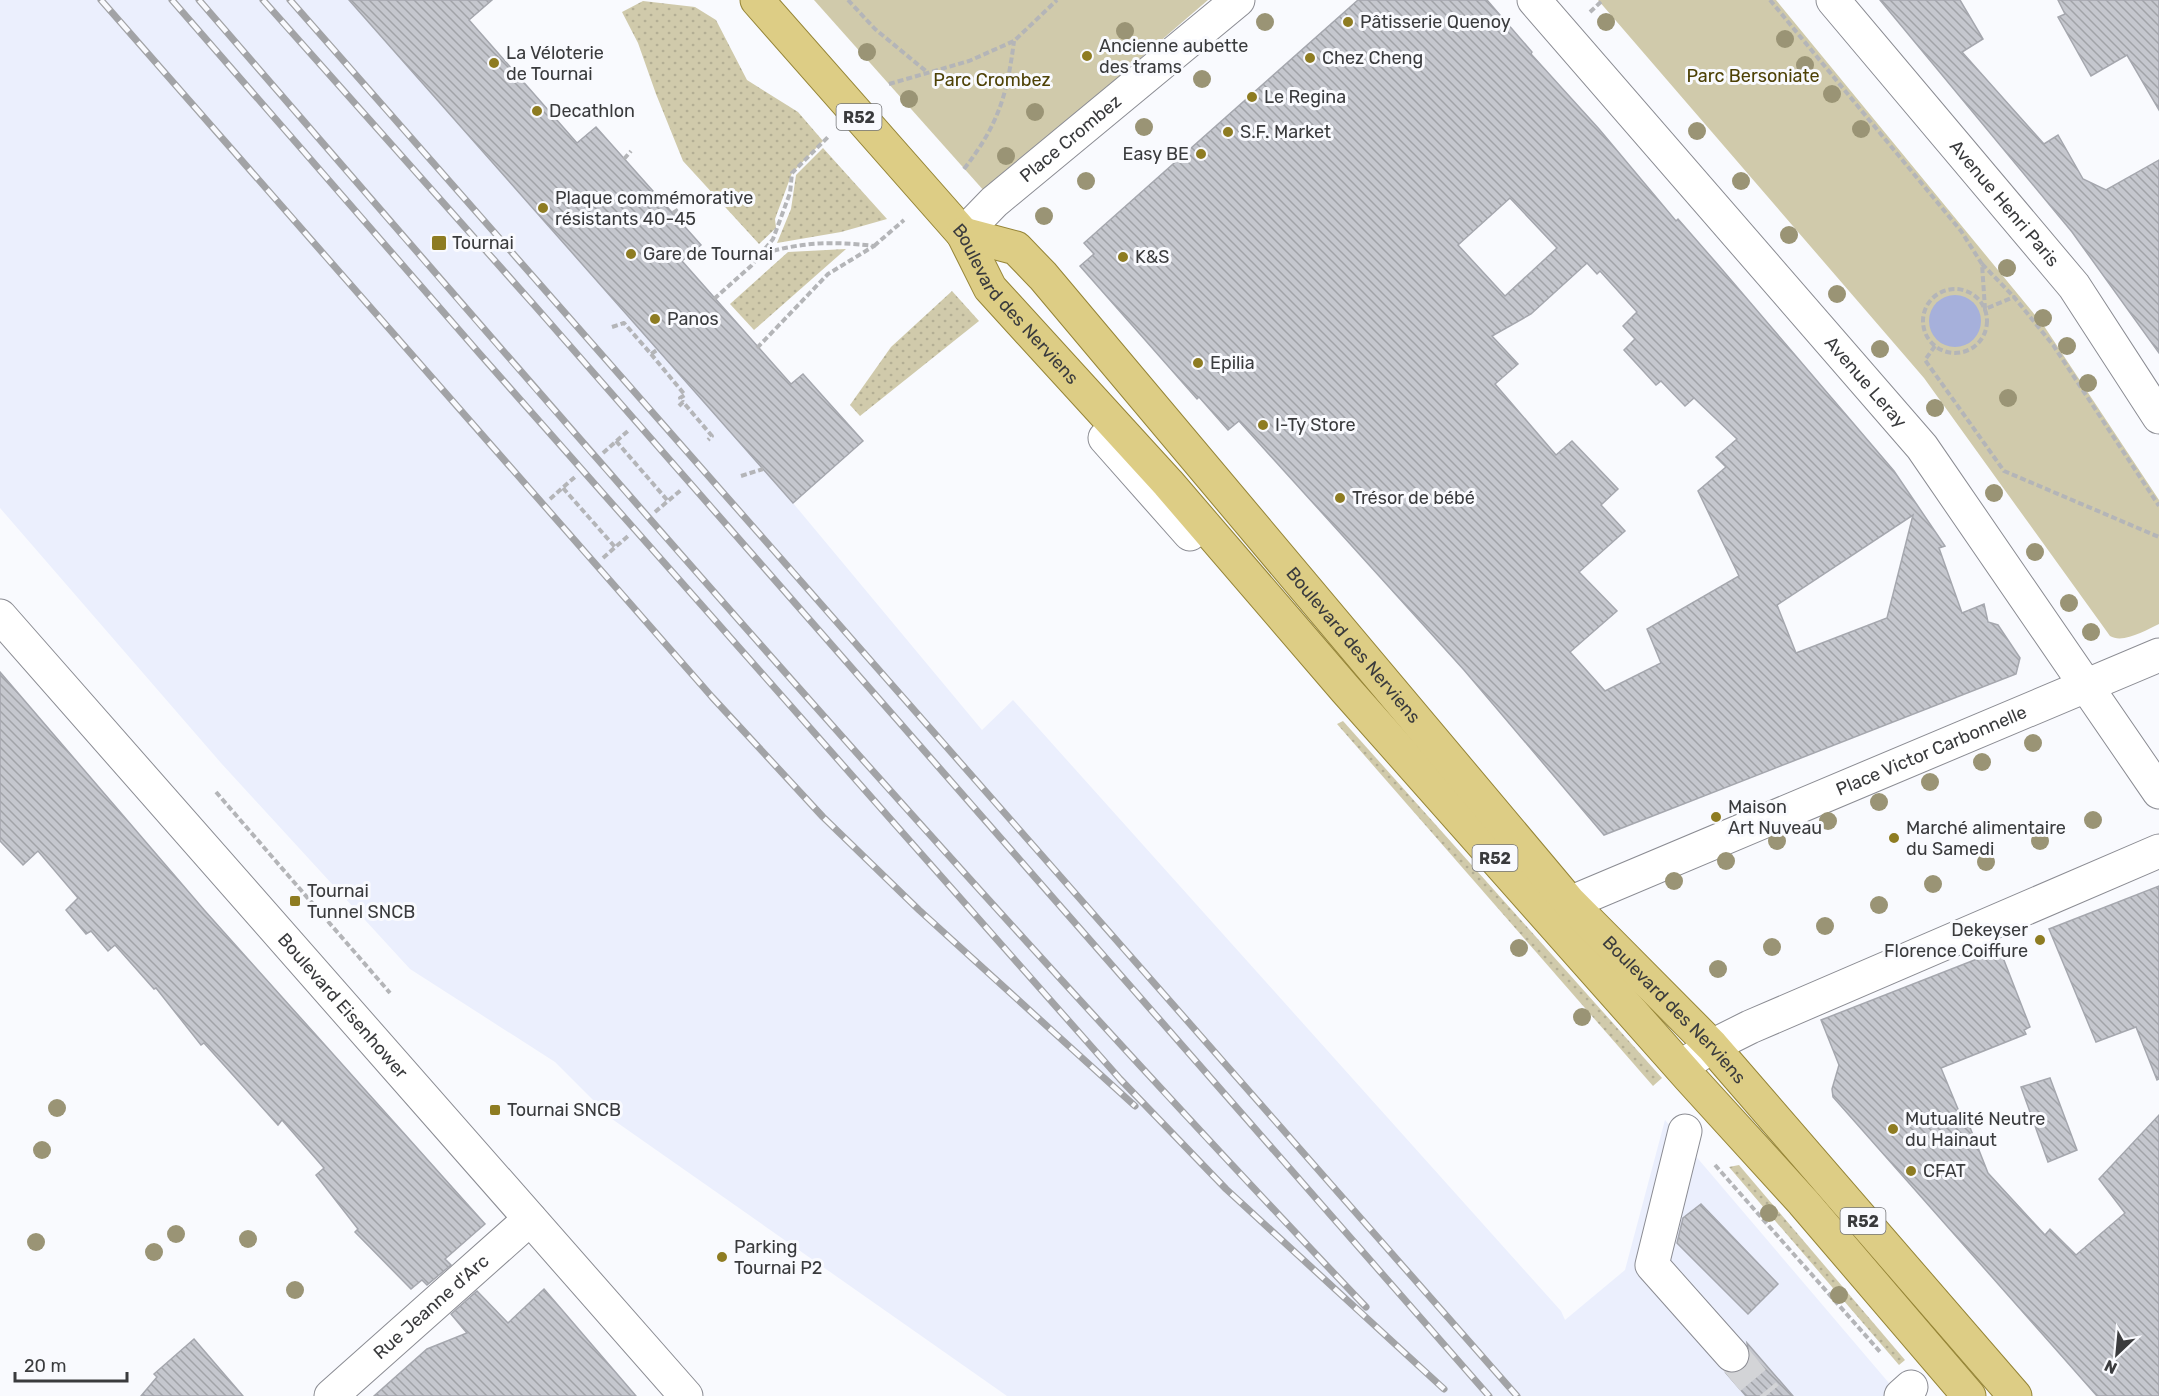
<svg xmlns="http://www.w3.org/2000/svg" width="2159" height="1396" font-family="Rubik,sans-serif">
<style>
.built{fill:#ebeffd}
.grass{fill:url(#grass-dots)}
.park{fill:#d0caab}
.water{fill:#a6b0db}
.building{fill:url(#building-back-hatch);stroke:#a5a7ae;stroke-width:1.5;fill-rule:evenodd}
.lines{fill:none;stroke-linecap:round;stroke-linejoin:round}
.minor-tunnel{stroke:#d3d4d7;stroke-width:33;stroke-dasharray:33 16;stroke-linecap:butt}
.minor-casing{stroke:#8b8c93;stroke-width:35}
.major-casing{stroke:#958436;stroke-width:35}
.path{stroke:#b4b5b8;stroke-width:4;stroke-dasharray:6 3;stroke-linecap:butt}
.minor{stroke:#fff;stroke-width:33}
.major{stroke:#ddcd85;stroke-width:33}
.rail-casing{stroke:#a2a3a6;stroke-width:7}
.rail{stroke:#f9fafe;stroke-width:4.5;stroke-dasharray:14;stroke-linecap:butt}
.tree{fill:#9a9475}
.poi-dot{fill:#8e7c22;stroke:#f9fafe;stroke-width:2}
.labels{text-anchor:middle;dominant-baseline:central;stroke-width:6;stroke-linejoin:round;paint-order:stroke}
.shield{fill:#f9fafe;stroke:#737477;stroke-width:1.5}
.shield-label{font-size:16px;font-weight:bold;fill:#3a3b3d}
.poi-label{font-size:18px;fill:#3a3b3d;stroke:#f9fafe;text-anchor:start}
.park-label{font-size:18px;fill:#4d4105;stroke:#f9fafe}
.street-label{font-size:18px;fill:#3a3b3d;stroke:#f9fafe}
</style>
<defs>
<pattern id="grass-dots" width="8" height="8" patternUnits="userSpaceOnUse" patternTransform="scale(1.5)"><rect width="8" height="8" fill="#d0caab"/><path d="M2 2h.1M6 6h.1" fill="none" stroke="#b3ae94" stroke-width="1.8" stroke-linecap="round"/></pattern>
<pattern id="building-back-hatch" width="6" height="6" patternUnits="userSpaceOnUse" patternTransform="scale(1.5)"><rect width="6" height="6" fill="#c5c7ce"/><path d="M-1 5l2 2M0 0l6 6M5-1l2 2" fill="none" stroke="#a1a3a8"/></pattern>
</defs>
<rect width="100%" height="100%" fill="#f9fafe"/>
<polygon class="built" points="0,0 354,0 351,3 793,503 982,730 1013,700 1561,1311 1565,1320 1625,1270 1665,1120 1900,1396 1007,1396 612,1119 555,1062 410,969 221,763 0,508"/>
<g class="grass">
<polygon points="643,1 695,7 716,20 747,80 798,112 823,141 792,173 775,219 776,228 759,244 683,161 656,94 638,43 622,12"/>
<polygon points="823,148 887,219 841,232 777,243 791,209 796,175"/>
<polygon points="846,249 754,330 730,304 788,252"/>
<polygon points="952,291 979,321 860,416 850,405 891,347"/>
<polygon points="1343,721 1662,1078 1653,1086 1337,724"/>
<polygon points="1739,1165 1905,1360 1899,1365 1729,1167"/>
</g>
<g class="park">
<polygon points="814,0 1208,0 985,192"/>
<path d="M1598,0H1776L2044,326L2159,500V624C2146,630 2123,644 2110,636L1924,378Z"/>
</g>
<circle class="water" cx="1955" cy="321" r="26"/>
<g class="building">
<polygon points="349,0 492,0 469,20 577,143 596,127 701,245 682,261 791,384 803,374 863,441 793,503"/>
<path d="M1358,0H1487L1532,52L1531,54L1599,129L1676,221L1678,219L1719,266L1894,471L1945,546L1939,548L1962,613L1984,604L1988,622L1998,625L2020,658L2016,674L1604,835L1464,670L1239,421L1228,430L1199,397L1197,399L1080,266L1094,254L1084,243ZM1510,198L1557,248L1505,296L1458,245ZM1587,263L1597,274L1600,271L1637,312L1623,326L1635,339L1624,350L1656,385L1661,381L1685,406L1694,398L1737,439L1716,457L1726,467L1698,491L1739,576L1647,629L1661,663L1605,691L1570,652L1617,611L1579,572L1625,531L1601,505L1618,489L1572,441L1556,455L1495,384L1518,364L1492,336L1531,314ZM1913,515L1887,618L1796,653L1777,605Z"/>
<polygon points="1880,0 1960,0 1983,39 1962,52 2044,144 2058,135 2083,179 2106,190 2159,160 2159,353 2072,232"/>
<polygon points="2058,0 2159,0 2159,110 2127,55 2091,76 2058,17 2065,14"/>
<polygon points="0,672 205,911 485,1224 445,1259 451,1265 427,1285 422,1280 411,1289 355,1232 358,1229 316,1175 324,1168 282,1120 278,1125 204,1043 201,1045 156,988 154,989 115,945 108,951 91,931 86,934 66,910 78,898 38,851 23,865 0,841"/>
<polygon points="2159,886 2159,1079 2157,1080 2136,1027 2096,1042 2049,929"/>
<polygon points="2000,950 2030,1027 2024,1030 2026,1034 1941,1068 1965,1126 1969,1125 1988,1173 2045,1235 2050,1229 2076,1255 2125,1213 2099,1179 2159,1115 2159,1396 2097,1396 1833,1097 1832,1089 1839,1065 1821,1020"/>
<polygon points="2050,1078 2077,1150 2048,1162 2021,1087"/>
<polygon points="1701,1204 1778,1284 1748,1314 1677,1243 1683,1218"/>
<polygon points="544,1289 636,1396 374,1396 427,1349 467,1333 451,1314 477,1291 508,1323"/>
<polygon points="194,1339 243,1396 141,1396 157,1377 154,1374"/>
<polygon points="1747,1343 1793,1396 1746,1396 1726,1373 1736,1373 1745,1369 1750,1360"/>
</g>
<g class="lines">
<polyline class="minor-tunnel" points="1732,1355 1766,1396"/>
<defs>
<g id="minor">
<path id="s1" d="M1534,0L1922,447L2159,792"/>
<path id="s2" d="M1833,0L2074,286L2159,417"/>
<path id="s3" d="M963,234L994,202L1238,0"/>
<polyline points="1105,438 1190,534"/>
<path id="s4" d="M0,616L686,1396"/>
<path id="s5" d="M1543,910L1570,903L2159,655"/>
<polyline points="1681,1067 1712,1046 1750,1027 2159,851"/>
<polyline points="1685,1131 1652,1265 1732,1355"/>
<path id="s6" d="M331,1396L530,1219"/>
<polyline points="1901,1396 1911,1387"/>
</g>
<g id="major">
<path id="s7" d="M757,0L963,234L990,288L1168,483L1346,690L1690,1078L1803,1202L1969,1396"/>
<path id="s8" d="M963,234L1016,248L1043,276L1570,903L1712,1046L2015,1396"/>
</g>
</defs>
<use href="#minor" class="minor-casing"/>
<use href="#major" class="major-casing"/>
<g class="path">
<polyline points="848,0 875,29 927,72"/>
<polyline points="1770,0 1961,231 1982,264 1985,309 2014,297 2053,345 2159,506"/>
<polyline points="1590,12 1603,0"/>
<polyline points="889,84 969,61 1014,41 1057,0"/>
<polyline points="624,159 631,151"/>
<path d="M964,169C998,125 1007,96 1014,41"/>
<polyline points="673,213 679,209"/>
<polyline points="874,246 904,220"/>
<polyline points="1982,264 2014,297"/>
<circle cx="1955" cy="321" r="32"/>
<polyline points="714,299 751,266 773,239 790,193 792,173 829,136"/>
<polyline points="612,327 624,323 651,354 657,350"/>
<polyline points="1935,346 1925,360 2004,471 2159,537"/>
<path d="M757,348L828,274L874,246C831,241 803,242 761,254"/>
<polyline points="651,354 685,395 680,398 683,402"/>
<polyline points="679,406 683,402 712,436 708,440"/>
<polyline points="616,441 668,501"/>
<polyline points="603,453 629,430"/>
<polyline points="741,476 763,469"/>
<polyline points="563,488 615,547"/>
<polyline points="550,499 576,476"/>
<polyline points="655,512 681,490"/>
<polyline points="603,558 628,536"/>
<polyline points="216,792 390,993"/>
<polyline points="1715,1165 1881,1353"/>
</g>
<use href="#minor" class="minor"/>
<use href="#major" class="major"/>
<defs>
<g id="rail">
<polyline points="101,0 712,697 823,817 919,910 1135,1106"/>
<polyline points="172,0 479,353 1120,1079 1226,1189 1444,1389"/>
<path d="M199,0C581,442 963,884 1366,1307"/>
<polyline points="263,0 535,306 1489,1396"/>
<polyline points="290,0 1517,1396"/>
</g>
</defs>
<use href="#rail" class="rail-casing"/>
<use href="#rail" class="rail"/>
</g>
<g class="tree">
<circle cx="1265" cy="22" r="9"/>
<circle cx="1606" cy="22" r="9"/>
<circle cx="1125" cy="31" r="9"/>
<circle cx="1785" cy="39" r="9"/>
<circle cx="867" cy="52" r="9"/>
<circle cx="1805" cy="65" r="9"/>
<circle cx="1202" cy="79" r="9"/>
<circle cx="1832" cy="94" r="9"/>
<circle cx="909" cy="99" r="9"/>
<circle cx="1035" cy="112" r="9"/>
<circle cx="1144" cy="127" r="9"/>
<circle cx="1861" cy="129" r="9"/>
<circle cx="1697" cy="131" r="9"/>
<circle cx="1006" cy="156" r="9"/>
<circle cx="1086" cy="181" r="9"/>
<circle cx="1741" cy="181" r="9"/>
<circle cx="1044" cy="216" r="9"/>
<circle cx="1789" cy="235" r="9"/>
<circle cx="2007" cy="268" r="9"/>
<circle cx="1837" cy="294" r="9"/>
<circle cx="2043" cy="318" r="9"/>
<circle cx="2067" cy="346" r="9"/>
<circle cx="1880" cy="349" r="9"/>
<circle cx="2088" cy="383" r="9"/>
<circle cx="2008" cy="398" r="9"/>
<circle cx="1935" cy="408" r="9"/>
<circle cx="1994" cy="493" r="9"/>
<circle cx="2035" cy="552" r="9"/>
<circle cx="2069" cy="603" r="9"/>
<circle cx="2091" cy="632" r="9"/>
<circle cx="2033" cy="743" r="9"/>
<circle cx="1982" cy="762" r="9"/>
<circle cx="1930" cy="782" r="9"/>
<circle cx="1879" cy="802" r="9"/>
<circle cx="2093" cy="820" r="9"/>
<circle cx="1828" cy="821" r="9"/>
<circle cx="1777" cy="841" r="9"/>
<circle cx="2040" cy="841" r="9"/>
<circle cx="1726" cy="861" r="9"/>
<circle cx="1986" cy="862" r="9"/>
<circle cx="1674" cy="881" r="9"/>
<circle cx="1933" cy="884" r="9"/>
<circle cx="1879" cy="905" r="9"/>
<circle cx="1825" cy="926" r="9"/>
<circle cx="1772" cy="947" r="9"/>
<circle cx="1519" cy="948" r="9"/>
<circle cx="1718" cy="969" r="9"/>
<circle cx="1582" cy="1017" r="9"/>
<circle cx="57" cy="1108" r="9"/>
<circle cx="42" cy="1150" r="9"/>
<circle cx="1769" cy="1213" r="9"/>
<circle cx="176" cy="1234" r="9"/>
<circle cx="248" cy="1239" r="9"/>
<circle cx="36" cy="1242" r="9"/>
<circle cx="154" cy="1252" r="9"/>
<circle cx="295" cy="1290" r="9"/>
<circle cx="1839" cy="1295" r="9"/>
</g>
<g class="poi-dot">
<circle cx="1348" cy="22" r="6"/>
<circle cx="1087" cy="56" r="6"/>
<circle cx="1310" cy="58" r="6"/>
<circle cx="494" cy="63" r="6"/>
<circle cx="1252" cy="97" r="6"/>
<circle cx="537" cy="111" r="6"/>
<circle cx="1228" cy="132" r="6"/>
<circle cx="1201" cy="154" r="6"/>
<circle cx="543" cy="208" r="6"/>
<rect x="431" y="235" width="16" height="16" rx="3"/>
<circle cx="631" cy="254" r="6"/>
<circle cx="1123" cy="257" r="6"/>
<circle cx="655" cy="319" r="6"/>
<circle cx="1198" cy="363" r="6"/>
<circle cx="1263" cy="425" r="6"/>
<circle cx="1340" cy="498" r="6"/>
<circle cx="1716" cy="817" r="6"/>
<circle cx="1894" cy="838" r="6"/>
<rect x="289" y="895" width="12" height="12" rx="3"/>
<circle cx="2040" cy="940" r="6"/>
<rect x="489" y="1104" width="12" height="12" rx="3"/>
<circle cx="1893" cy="1129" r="6"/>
<circle cx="1911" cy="1171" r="6"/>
<circle cx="722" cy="1257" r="6"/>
</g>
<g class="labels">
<g class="shield">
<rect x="836.5" y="104" width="45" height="26" rx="4.5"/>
<rect x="1472.5" y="845" width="45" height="26" rx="4.5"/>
<rect x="1840.5" y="1208" width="45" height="26" rx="4.5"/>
</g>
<g class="shield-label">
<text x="859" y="117">R52</text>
<text x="1495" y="858">R52</text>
<text x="1863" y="1221">R52</text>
</g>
<g class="poi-label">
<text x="1360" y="22">Pâtisserie Quenoy</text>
<text x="1099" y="46">Ancienne aubette<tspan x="1099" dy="21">des trams</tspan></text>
<text x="506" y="53">La Véloterie<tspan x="506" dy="21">de Tournai</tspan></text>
<text x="1322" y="58">Chez Cheng</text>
<text x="1264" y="97">Le Regina</text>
<text x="549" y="111">Decathlon</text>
<text x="1240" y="132">S.F. Market</text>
<text x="1189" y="154" text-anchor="end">Easy BE</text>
<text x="555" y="198">Plaque commémorative<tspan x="555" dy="21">résistants 40-45</tspan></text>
<text x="452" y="243">Tournai</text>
<text x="643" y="254">Gare de Tournai</text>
<text x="1135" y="257">K&amp;S</text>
<text x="667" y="319">Panos</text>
<text x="1210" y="363">Epilia</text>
<text x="1275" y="425">I-Ty Store</text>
<text x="1352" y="498">Trésor de bébé</text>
<text x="1728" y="807">Maison<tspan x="1728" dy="21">Art Nuveau</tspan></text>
<text x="1906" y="828">Marché alimentaire<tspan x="1906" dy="21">du Samedi</tspan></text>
<text x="307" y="891">Tournai<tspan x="307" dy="21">Tunnel SNCB</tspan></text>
<text x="2028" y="930" text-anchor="end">Dekeyser<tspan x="2028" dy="21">Florence Coiffure</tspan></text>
<text x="507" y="1110">Tournai SNCB</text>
<text x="1905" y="1119">Mutualité Neutre<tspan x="1905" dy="21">du Hainaut</tspan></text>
<text x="1923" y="1171">CFAT</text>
<text x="734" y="1247">Parking<tspan x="734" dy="21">Tournai P2</tspan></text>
</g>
<g class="park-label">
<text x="1753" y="76">Parc Bersoniate</text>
<text x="992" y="80">Parc Crombez</text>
</g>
<g class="street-label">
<text stroke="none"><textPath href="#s3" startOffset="144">Place Crombez</textPath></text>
<text stroke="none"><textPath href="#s2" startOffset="266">Avenue Henri Paris</textPath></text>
<text stroke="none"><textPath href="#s7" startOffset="400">Boulevard des Nerviens</textPath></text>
<text stroke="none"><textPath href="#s1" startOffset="506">Avenue Leray</textPath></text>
<text stroke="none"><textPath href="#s8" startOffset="576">Boulevard des Nerviens</textPath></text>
<text stroke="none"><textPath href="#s5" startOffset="420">Place Victor Carbonnelle</textPath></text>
<text stroke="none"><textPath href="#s4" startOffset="519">Boulevard Eisenhower</textPath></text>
<text stroke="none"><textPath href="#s8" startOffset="1062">Boulevard des Nerviens</textPath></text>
<text stroke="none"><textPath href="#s6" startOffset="134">Rue Jeanne d'Arc</textPath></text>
</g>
</g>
<g transform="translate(2117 1354) rotate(206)" stroke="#f9fafe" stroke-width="4.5" paint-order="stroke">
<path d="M0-4.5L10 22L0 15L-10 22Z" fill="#3a3b3d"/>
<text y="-9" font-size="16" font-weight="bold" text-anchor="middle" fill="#3a3b3d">N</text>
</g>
<path d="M15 1372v9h112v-9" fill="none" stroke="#3a3b3d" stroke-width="3"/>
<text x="24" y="1372" font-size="18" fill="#3a3b3d" stroke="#f9fafe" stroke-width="4.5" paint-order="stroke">20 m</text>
</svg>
